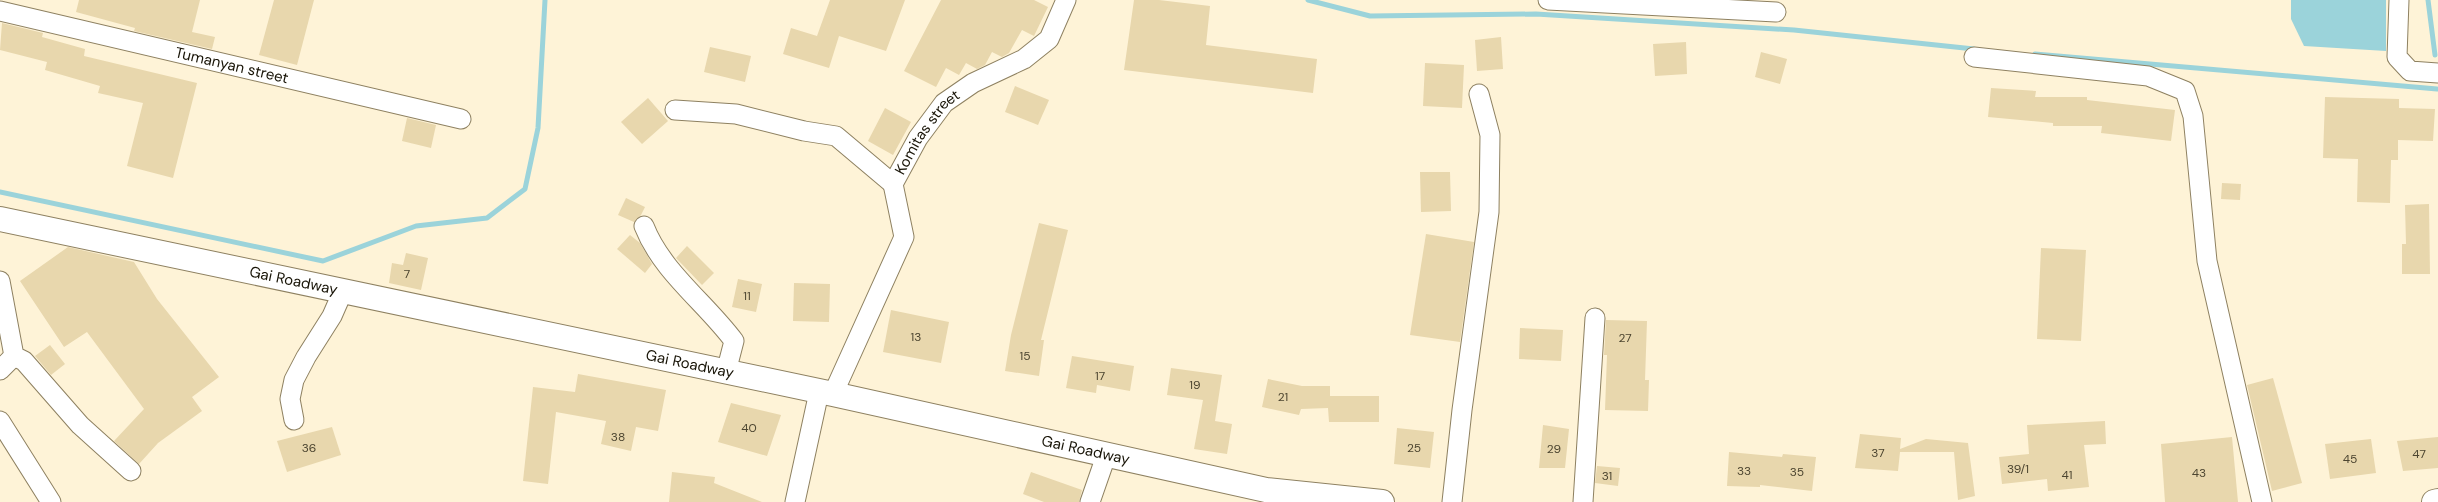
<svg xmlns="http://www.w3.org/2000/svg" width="2438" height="502" font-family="'DM Sans',sans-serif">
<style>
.water{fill:#9bd3da}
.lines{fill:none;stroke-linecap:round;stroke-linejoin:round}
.stream{stroke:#9bd3da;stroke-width:5}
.building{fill:#e8d7ad}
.minor-casing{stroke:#8e8161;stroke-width:21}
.major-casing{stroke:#8e8161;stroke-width:26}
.minor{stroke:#fff;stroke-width:19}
.major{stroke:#fff;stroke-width:24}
.labels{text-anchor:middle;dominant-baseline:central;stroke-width:4;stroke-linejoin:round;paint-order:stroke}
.number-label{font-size:12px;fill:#4c4530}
.street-label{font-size:15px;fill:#181407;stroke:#fff}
</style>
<rect width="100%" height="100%" fill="#fef3d7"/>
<polygon class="water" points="2291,0 2386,0 2386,51 2304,46 2291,19"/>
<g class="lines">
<g class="stream">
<polyline points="1308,0 1370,16 1536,14 1794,30 1974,49"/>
<polyline points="2428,0 2435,55"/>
<polyline points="2035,54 2437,89"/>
<polyline points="0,192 323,261 416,226 487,218 525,189 538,128 545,0"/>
</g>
</g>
<g class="building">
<polygon points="79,0 200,0 192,32 215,37 212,49 134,31 135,28 76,12"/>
<polygon points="274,0 314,0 297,65 259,55"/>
<polygon points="830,0 905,0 886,51 839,36 829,68 783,54 791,28 817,36"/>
<polygon points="941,0 1034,0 1048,7 1034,36 1022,30 1009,53 1002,57 992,52 985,65 977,69 966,63 959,75 946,68 936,87 904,71"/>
<polygon points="1134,0 1159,0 1210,6 1206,45 1317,59 1313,93 1124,70"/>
<polygon points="2,23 43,33 42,37 85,49 84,56 197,83 173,178 127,166 143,103 98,93 100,86 45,70 47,62 0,50"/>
<polygon points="1501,37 1503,69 1477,71 1475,40"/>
<polygon points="1686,42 1687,74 1655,76 1653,44"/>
<polygon points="710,47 751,56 745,82 704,72"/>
<polygon points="1761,52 1787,59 1780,84 1755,77"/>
<polygon points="1425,63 1464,65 1462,108 1423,106"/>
<polygon points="1015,86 1049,100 1038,125 1005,112"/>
<polygon points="1991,88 2036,91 2035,97 2087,97 2087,100 2175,110 2171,141 2101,133 2102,126 2053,126 2053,123 1988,117"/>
<polygon points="2325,97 2399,99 2399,108 2435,109 2433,141 2398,140 2398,160 2391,160 2390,203 2357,202 2358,159 2323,158"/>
<polygon points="648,98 668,121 642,144 621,122"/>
<polygon points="885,108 911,122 893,155 868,141"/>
<polygon points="407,118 436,125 431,148 402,141"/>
<polygon points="1420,172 1450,172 1451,211 1421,212"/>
<polygon points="2222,183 2241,184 2240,200 2221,199"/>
<polygon points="626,198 645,207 641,215 634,222 618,215"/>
<polygon points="2429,204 2430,274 2402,274 2402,244 2406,244 2405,205"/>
<polygon points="1039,223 1068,230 1041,340 1044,340 1039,376 1005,371 1011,335"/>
<polygon points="1426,234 1474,242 1460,342 1410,335"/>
<polygon points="630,235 640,243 652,264 645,273 617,249"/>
<polygon points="687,246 714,273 702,285 676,258"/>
<polygon points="68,247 134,262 157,299 219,377 192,397 202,411 158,443 139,464 114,441 144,409 87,332 64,347 20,281"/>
<polygon points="2041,248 2086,250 2081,341 2037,339"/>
<polygon points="406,253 428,258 421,290 389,283 392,263 403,265"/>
<polygon points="738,279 762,284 756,312 732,307"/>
<polygon points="794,283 830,284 829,322 793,321"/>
<polygon points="891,310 949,322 941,363 883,352"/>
<polygon points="1606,320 1647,321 1645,380 1649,380 1648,411 1605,410 1607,355 1604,355"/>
<polygon points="1520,328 1563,330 1561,361 1519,359"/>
<polygon points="50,345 65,364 51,375 35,356"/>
<polygon points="1072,356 1134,366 1130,391 1097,385 1096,393 1066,388"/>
<polygon points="1171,368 1222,375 1215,421 1232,424 1227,454 1194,449 1203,400 1167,395"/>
<polygon points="578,374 666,390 658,431 636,427 631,451 601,444 606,421 556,412 548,484 523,481 533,387 575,392"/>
<polygon points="2273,378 2302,483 2272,491 2247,385"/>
<polygon points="1268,379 1302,386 1330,386 1330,396 1379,396 1379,422 1329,422 1328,408 1301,409 1299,415 1262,407"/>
<polygon points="731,403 781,415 767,456 718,442"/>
<polygon points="2105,421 2106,444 2084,445 2089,487 2048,491 2047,479 2002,484 1999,457 2029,454 2027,425"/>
<polygon points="1543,425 1569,429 1565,468 1539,468"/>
<polygon points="332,427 341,455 287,472 277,441"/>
<polygon points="1397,428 1434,432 1430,468 1394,464"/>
<polygon points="1860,434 1901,438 1900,449 1926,439 1968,443 1975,496 1958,500 1954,452 1900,452 1898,471 1855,468"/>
<polygon points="2232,437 2238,502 2165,502 2161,444"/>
<polygon points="2438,437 2438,468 2403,471 2397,441"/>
<polygon points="2371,439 2376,473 2330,479 2325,444"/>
<polygon points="1729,452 1782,457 1783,454 1816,457 1812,491 1760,485 1760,487 1727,486"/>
<polygon points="1597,466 1620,468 1618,486 1595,483"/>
<polygon points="672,472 715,477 714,483 762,502 669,502"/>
<polygon points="1031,472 1082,490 1079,502 1044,502 1023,494"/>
</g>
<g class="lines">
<defs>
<g id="minor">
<polyline points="1548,0 1776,12"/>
<polyline points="2399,0 2397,57 2410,71 2438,73"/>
<path id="s1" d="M0,11L461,119"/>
<polyline points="1974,57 2148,76 2185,91 2193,116 2207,261 2262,502"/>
<polyline points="675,110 736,114 804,131 836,136 893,184"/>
<path d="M644,226C662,272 705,302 734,341L726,372"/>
<polyline points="0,281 14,356 24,361 80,425 131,471"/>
<polyline points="0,370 14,356"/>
<path id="s2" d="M833,394L904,237L893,184L918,138L944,103L973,83L1024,59L1049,39L1066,0"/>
<polyline points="294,420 290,399 294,380 306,357 332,316 343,291"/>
<polyline points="0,421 51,502"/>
<polyline points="795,502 819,392"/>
<polyline points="1090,502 1106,456"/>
<polyline points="1452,502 1462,410 1489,212 1490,135 1479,94"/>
<polyline points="1583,502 1595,318"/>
</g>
<g id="major">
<path id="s3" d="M0,219L833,394L1266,490L1382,502"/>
<polyline points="2434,502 2438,501"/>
</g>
</defs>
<use href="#minor" class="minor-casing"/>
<use href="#major" class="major-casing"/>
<use href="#minor" class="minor"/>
<use href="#major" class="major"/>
</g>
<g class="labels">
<g class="number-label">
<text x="407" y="274">7</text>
<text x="747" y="296">11</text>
<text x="916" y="337">13</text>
<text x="1625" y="338">27</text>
<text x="1025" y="356">15</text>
<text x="1100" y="376">17</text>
<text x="1195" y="385">19</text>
<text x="1283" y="397">21</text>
<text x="749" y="428">40</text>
<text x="618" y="437">38</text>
<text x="309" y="448">36</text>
<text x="1414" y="448">25</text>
<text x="1554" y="449">29</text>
<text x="1878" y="453">37</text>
<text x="2419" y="454">47</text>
<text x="2350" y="459">45</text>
<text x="2018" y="469">39/1</text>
<text x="1744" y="471">33</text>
<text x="1797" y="472">35</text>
<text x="2199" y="473">43</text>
<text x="2067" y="475">41</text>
<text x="1607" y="476">31</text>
</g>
<g class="street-label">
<text stroke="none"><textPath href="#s1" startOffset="238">Tumanyan street</textPath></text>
<text stroke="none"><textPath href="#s2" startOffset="289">Komitas street</textPath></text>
<text stroke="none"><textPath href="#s3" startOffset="300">Gai Roadway</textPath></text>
<text stroke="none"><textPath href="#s3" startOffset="705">Gai Roadway</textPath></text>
<text stroke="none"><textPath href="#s3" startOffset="1110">Gai Roadway</textPath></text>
</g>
</g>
</svg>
